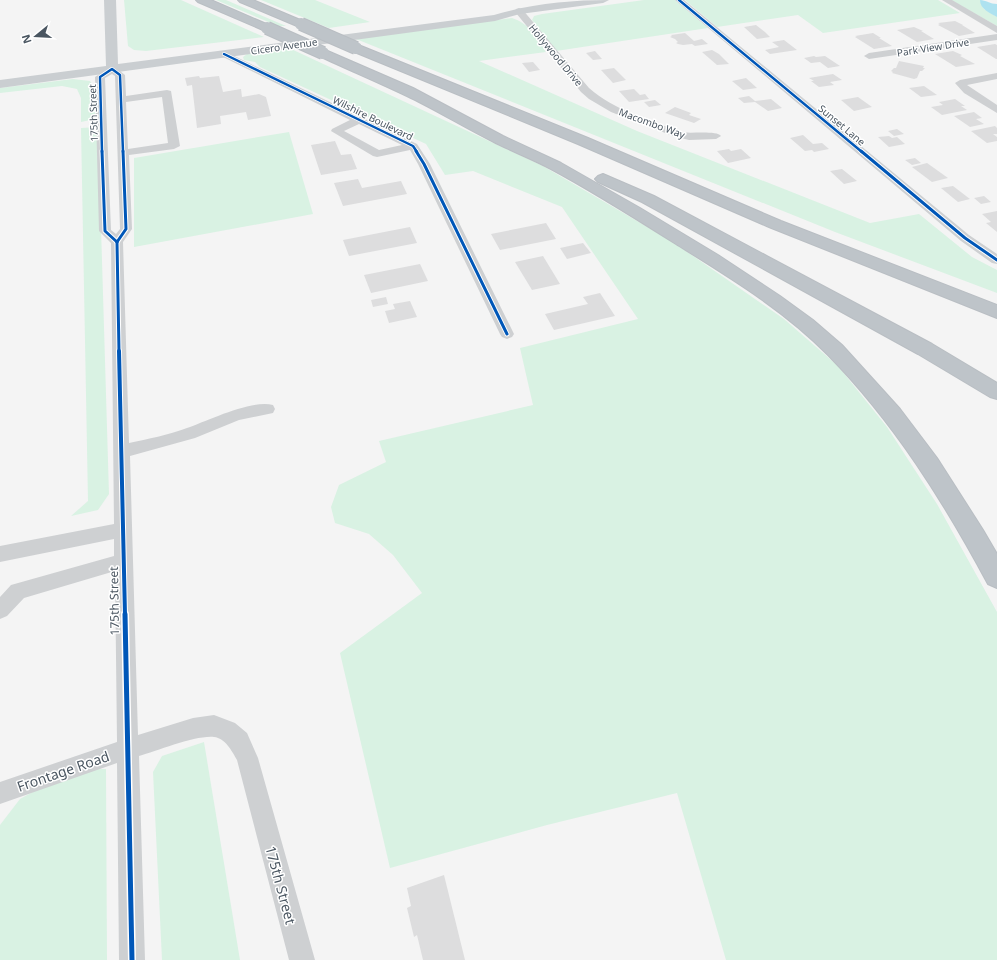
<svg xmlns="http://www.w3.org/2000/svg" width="997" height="960" font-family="'Noto Sans',sans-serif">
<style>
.green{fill:#d9f2e3}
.water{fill:#aee2f0}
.building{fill:#ddddde}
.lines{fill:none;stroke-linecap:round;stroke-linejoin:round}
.highway-casing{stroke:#b9bec3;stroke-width:2}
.minor{fill:#ced0d2;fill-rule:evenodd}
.major{fill:#caced1;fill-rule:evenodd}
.highway{fill:#bec4c9;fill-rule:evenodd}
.highway-bridge-casing{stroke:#b9bec3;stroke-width:14;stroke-linecap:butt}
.highway-bridge{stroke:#bec4c9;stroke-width:12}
.cycleway-far3-casing{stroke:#fff;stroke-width:4}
.cycleway-far2-casing{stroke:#fff;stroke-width:5}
.cycleway-far1-casing{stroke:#fff;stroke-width:6}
.cycleway-casing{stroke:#fff;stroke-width:8}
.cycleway-far3{stroke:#0057b8;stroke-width:2.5}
.cycleway-far2{stroke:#0057b8;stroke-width:3}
.cycleway-far1{stroke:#0057b8;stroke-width:4}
.cycleway{stroke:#0057b8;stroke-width:5}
.labels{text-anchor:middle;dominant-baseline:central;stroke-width:3;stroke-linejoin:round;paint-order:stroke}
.far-street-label{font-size:10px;fill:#4a5661;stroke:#fff}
.street-label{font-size:12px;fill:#4a5661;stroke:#fff}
.near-street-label{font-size:14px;fill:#4a5661;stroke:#fff}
</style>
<rect width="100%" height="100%" fill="#f4f4f4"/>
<g class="green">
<polygon points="124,0 181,0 264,37 146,51 134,50 128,46"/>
<polygon points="216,0 226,0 286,26 278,26"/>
<polygon points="261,0 315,0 370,22 329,28"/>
<polygon points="644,0 675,0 708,28 556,51 532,20 534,16 542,14"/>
<polygon points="685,0 938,0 960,13 823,33 798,15 717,27"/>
<polygon points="951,0 980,0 984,9 997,17 997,26"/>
<path d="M512,18C530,24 536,37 546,52L479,61L637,131L870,223L919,214L972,257L997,270V293L835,232L356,39Z"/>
<polygon points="289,48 543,166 673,242 784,319 838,366 887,427 937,504 997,612 997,960 726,960 677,793 547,825 390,868 340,653 422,593 393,555 369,534 335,523 331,507 339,485 386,462 379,441 533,405 520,348 638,319 562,207 473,171 445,175 426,144 260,67 255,62 244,60 243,57 247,54"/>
<polygon points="73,79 90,81 97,91 95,119 81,122 81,98 77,89 62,86 0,93 0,88"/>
<polygon points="98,127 109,494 98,510 71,516 88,501 81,128"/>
<polygon points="289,132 313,214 134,247 134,158"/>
<polygon points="204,742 240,960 162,960 153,772 162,756"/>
<polygon points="86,769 106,769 107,960 0,960 0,825 20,799 58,778"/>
</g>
<path class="water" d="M980,0C986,0 990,4 997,4V17C990,13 980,9 980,0Z"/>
<g class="building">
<polygon points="955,21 963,25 962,25 975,33 959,36 938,25 940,24 938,23"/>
<polygon points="756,25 765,32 770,37 757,39 744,27"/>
<polygon points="914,27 923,31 921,31 934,39 917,42 897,30"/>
<polygon points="685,33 694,41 702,39 708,44 695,46 692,44 683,45 678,44 676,43 678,42 675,39 670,37 672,36 671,35"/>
<polygon points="873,33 881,38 879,38 892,46 874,49 855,37 857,37 855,36"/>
<polygon points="784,40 797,50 770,54 765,50 779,47 772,42"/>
<polygon points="995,44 997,45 997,59 996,59 977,47"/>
<polygon points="712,50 719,54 729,64 717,65 702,52"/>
<polygon points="595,51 602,59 593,60 586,53"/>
<polygon points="953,51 962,55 960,56 975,64 956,67 935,54"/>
<polygon points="814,56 816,57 825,56 840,66 828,68 820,62 811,63 804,58"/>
<polygon points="899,61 924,66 923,68 925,68 922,71 920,71 917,78 914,79 892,73 893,72 891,71 894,68 896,68"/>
<polygon points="533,62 540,70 529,72 522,63"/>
<polygon points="614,68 626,80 613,83 601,70"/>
<polygon points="833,74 842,80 830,82 834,85 819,87 811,81 814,81 809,78"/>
<polygon points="199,76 200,78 219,76 223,92 241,89 242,97 259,94 266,97 271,116 248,120 246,112 220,116 221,124 197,128 192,85 187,86 185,78"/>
<polygon points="746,78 757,88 743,90 732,81"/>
<polygon points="924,86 937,95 921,97 909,88"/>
<polygon points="634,89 640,95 645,94 649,99 629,102 619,91"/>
<polygon points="749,96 755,101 771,99 782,108 768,111 755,102 744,103 738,98"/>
<polygon points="858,97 872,107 854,111 841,100"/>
<polygon points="955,99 965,106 961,106 967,110 942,115 931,107 943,105 939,102"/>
<polygon points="655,100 661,105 649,107 644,102"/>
<polygon points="675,107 691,113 689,115 701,119 694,123 665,113"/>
<polygon points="974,112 982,118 976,119 984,124 970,127 954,116"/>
<polygon points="995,126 997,128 997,134 993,134 997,137 997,141 987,143 971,131"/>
<polygon points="897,129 904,134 894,136 888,131"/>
<polygon points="803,135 813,144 822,143 829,149 814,152 812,150 805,151 790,138"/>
<polygon points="889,136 892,138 897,137 905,144 889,147 878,137"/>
<polygon points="335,141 341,155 351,154 357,169 321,175 311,145"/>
<polygon points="729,149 731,151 741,149 751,158 728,163 717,151"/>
<polygon points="915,158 921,163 912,165 905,160"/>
<polygon points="927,163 948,178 932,182 912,167"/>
<polygon points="842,169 857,181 844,184 830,171"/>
<polygon points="358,179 362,188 401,181 407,194 343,206 334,183"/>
<polygon points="953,186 970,199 958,202 941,188"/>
<polygon points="984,196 991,202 981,204 974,198"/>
<polygon points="997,211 997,232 986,223 991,222 982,214"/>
<polygon points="546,223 556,239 500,250 491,234"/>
<polygon points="410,227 417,243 349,256 343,240"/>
<polygon points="583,243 591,253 567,259 560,248"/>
<polygon points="543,256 560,284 532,290 515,262"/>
<polygon points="420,264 428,281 371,293 364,275"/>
<polygon points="600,293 615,316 554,330 545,314 588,304 583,297"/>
<polygon points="386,297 388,304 373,307 371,300"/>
<polygon points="410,301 417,317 389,323 385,311 395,309 393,304"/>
<polygon points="444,875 465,960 423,960 417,935 414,937 407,908 411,906 407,888"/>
</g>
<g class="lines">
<defs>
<g id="highway">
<polygon points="196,0 211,0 271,26 273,28 271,30 263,30 198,2"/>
<polygon points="238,0 253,0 305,22 307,24 305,26 297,26 240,2"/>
<polygon points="356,44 588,138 781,221 997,305 997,318 769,227 578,144 352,51 350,48 352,45"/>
<path d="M323,49L413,88L503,136L561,163L640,208L718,255L780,296L813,320L842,345L900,409L937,458L983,530L997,554V588L988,584C944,502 894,422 828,355C784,310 729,277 676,244C635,218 594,192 551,169C532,159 511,151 492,141C464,127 438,111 411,98C380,83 349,70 319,56L317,53L319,50Z"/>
<polygon points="603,174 654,196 932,344 997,383 997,399 990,397 918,354 642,202 598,182 595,179 598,176"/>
</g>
</defs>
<use href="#highway" class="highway-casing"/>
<g class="minor">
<polygon points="675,0 684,0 969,235 997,254 997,264 992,263 961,241"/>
<polygon points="942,0 952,0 997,26 997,33"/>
<path d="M519,8L522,9L589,88C614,110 649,120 681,132C690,134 717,130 721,136L716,139L689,140L673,136L611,112L589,99L581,92L516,13L515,11L516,9Z"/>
<polygon points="997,34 997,40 869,59 864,56 869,53"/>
<path d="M224,51L417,144L430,164L514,334L512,337L507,339L502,337L500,334L418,164L410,150L377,157L373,156L331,131L332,129L350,120L221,56L219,54ZM359,124L402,145L379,150L344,131Z"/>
<path d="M112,66L115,67L125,75L126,96L167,90L171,91L180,146L174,149L129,155L132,229L123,242L129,443C148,439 168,435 187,428C207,421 252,399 273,405L275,409L273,413L239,420L195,438L130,456L138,735L193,718L214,715L235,723L247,733L258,758L315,960H289L237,760C232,751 225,738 214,737C196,735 157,751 139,756L145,960H119L117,763L0,804V782L117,742L115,571L24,598L7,616L0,619V597L11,585L114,556V539L0,562V546L114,524L111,243L99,231L95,77ZM112,74L115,76L120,229L116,234L111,230L105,78ZM162,97L168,143L128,149L126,102Z"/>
<polygon points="997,73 997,79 967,85 997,105 997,113 964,93 955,83 960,80"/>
</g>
<path class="major" d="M104,0H116L118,64L494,15C531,4 570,0 609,0L603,3L520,14L495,21L0,88V80L106,66Z"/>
<use href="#highway" class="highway"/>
<defs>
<g id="highway-bridge">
<polyline points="301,24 356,48"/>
<polyline points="267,28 323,53"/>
</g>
</defs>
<use href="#highway-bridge" class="highway-bridge-casing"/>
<use href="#highway-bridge" class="highway-bridge"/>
<defs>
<g id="cycleway-far3">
<polyline points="679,0 862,152"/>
<polyline points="224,54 413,146 417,152"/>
<polyline points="102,152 100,77 112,69 120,75 123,152"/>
</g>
<g id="cycleway-far2">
<polyline points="102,151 105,231 117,242"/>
<polyline points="416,151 424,164 507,334"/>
<polyline points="861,151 965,238 997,260"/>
<polyline points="117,242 119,352"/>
<polyline points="117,242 126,229 123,151"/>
</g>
<polyline id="cycleway-far1" points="119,351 125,615"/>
<polyline id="cycleway" points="125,614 132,960"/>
</defs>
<use href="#cycleway-far3" class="cycleway-far3-casing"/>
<use href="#cycleway-far2" class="cycleway-far2-casing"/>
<use href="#cycleway-far1" class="cycleway-far1-casing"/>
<use href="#cycleway" class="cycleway-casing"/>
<use href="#cycleway-far3" class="cycleway-far3"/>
<use href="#cycleway-far2" class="cycleway-far2"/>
<use href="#cycleway-far1" class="cycleway-far1"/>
<use href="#cycleway" class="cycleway"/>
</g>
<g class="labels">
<g class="far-street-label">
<text transform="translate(284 46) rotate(-8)">Cicero Avenue</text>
<text transform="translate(933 47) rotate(-9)">Park View Drive</text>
<text transform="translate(556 55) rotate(50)">Hollywood Drive</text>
<text transform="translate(93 113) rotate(-92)">175th Street</text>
<text transform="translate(373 118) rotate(26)">Wilshire Boulevard</text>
<text transform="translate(652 123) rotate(20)">Macombo Way</text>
<text transform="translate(842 125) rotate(40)">Sunset Lane</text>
</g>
<g class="street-label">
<text transform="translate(114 601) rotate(-91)">175th Street</text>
</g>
<g class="near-street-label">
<text transform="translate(63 771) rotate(-19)">Frontage Road</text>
<text transform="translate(281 885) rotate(75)">175th Street</text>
</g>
</g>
<g transform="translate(36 36) rotate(252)" stroke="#ffffff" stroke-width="3" paint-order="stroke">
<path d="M0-3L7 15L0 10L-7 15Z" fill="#4a5661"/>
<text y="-6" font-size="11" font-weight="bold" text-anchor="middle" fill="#4a5661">N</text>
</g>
</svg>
